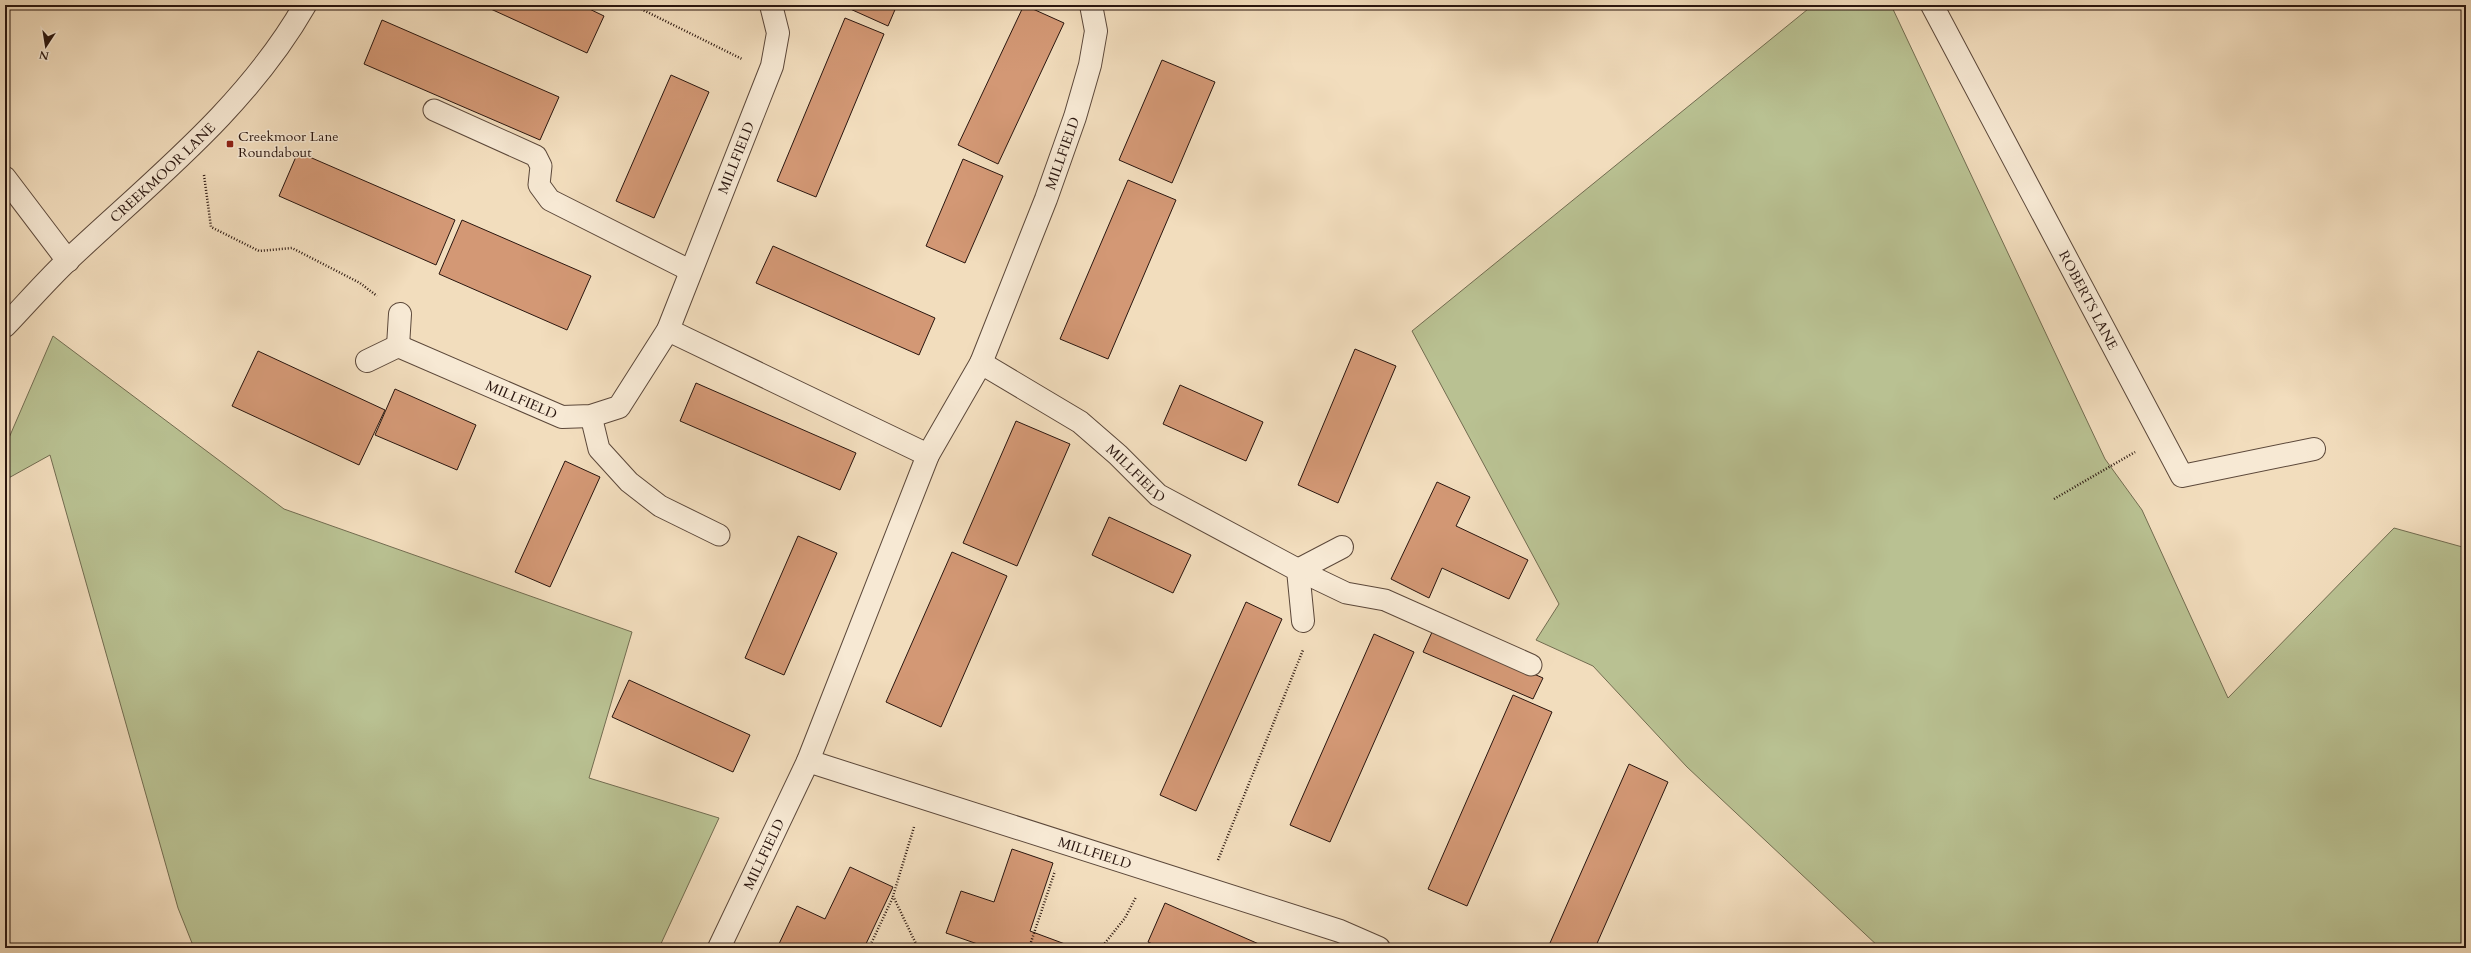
<svg xmlns="http://www.w3.org/2000/svg" width="2471" height="953" font-family="Cardo,serif">
<style>
.green{fill:#b9c192;stroke:#726c50}
.building{fill:#d39875;stroke:#2a160f}
.lines{fill:none;stroke-linecap:round;stroke-linejoin:round}
.service-casing{stroke:#5c483a;stroke-width:23}
.minor-casing{stroke:#5c483a;stroke-width:24}
.path{stroke:#2a160f;stroke-width:2.5;stroke-dasharray:1 2;stroke-linecap:butt}
.service{stroke:#f7e9d4;stroke-width:21}
.minor{stroke:#f7e9d4;stroke-width:22}
.poi-dot{fill:#8f2418;stroke:#f7e9d4;stroke-width:1.5}
.labels{text-anchor:middle;dominant-baseline:central;stroke-width:3;stroke-linejoin:round;paint-order:stroke}
.poi-label{font-size:14px;fill:#2a160f;stroke:#f7e9d4;text-anchor:start}
.street-label{font-size:14px;fill:#2a160f;stroke:#f7e9d4}
</style>
<rect width="100%" height="100%" fill="#f2ddbd"/>
<filter id="stains"><feTurbulence type="fractalNoise" baseFrequency=".005" numOctaves="4"/><feColorMatrix values="0 0 0 0 .2 0 0 0 0 .09 0 0 0 0 .02 0 0 0 .5 -.17"/></filter>
<radialGradient id="worn" r=".72"><stop offset=".6" stop-color="#630" stop-opacity="0"/><stop offset="1" stop-color="#630" stop-opacity=".3"/></radialGradient>
<g class="green">
<polygon points="1813,5 1891,5 2105,459 2142,510 2228,698 2394,528 2466,548 2466,948 1880,948 1687,767 1593,666 1536,640 1559,604 1412,331"/>
<polygon points="53,336 284,509 632,632 589,778 719,818 659,948 194,948 178,908 50,455 5,480 5,447"/>
</g>
<g class="building">
<polygon points="482,5 581,5 604,16 587,53"/>
<polygon points="849,5 897,5 888,26 848,8"/>
<polygon points="1024,5 1064,23 998,164 958,145"/>
<polygon points="845,18 884,34 816,197 777,181"/>
<polygon points="382,20 559,97 540,140 364,64"/>
<polygon points="1162,60 1215,82 1172,183 1119,160"/>
<polygon points="671,75 709,92 654,218 616,201"/>
<polygon points="298,152 455,220 436,265 279,196"/>
<polygon points="963,159 1003,176 965,263 926,246"/>
<polygon points="1128,180 1176,200 1108,359 1060,339"/>
<polygon points="462,220 591,276 567,330 439,274"/>
<polygon points="773,246 935,318 919,355 756,283"/>
<polygon points="1355,349 1396,366 1338,503 1298,485"/>
<polygon points="258,351 385,410 359,465 232,406"/>
<polygon points="696,383 856,453 840,490 680,421"/>
<polygon points="1180,385 1263,422 1246,461 1163,424"/>
<polygon points="395,389 476,425 457,470 375,435"/>
<polygon points="1016,421 1070,444 1017,566 963,543"/>
<polygon points="565,461 600,477 550,587 515,572"/>
<polygon points="1437,482 1470,497 1456,526 1528,560 1509,599 1442,568 1429,598 1391,579"/>
<polygon points="1109,517 1191,555 1173,593 1092,555"/>
<polygon points="798,536 837,553 784,675 745,658"/>
<polygon points="952,552 1007,576 941,727 886,702"/>
<polygon points="1246,602 1282,619 1196,811 1160,795"/>
<polygon points="1433,630 1543,678 1533,699 1423,652"/>
<polygon points="1374,634 1414,652 1330,842 1290,825"/>
<polygon points="629,680 750,735 733,772 612,717"/>
<polygon points="1513,695 1552,712 1467,906 1428,889"/>
<polygon points="1629,764 1668,782 1595,948 1561,948 1550,943"/>
<polygon points="1012,849 1053,863 1030,931 1065,944 1064,948 989,948 946,933 961,891 994,902"/>
<polygon points="850,867 893,887 864,948 783,948 778,946 797,906 825,919"/>
<polygon points="1165,903 1268,948 1161,948 1148,942"/>
</g>
<g class="lines">
<defs>
<g id="service">
<polyline points="434,110 536,156 541,166 539,185 550,200 691,271"/>
<polyline points="591,416 599,449 629,482 660,506 719,535"/>
<polyline points="1298,570 1346,593 1385,600 1531,665"/>
</g>
<g id="minor">
<path id="s1" d="M1932,5L2182,476L2314,449"/>
<polyline points="5,178 68,261"/>
<path id="s2" d="M5,326C26,304 46,281 68,260C153,180 246,108 305,5"/>
<polyline points="668,330 928,455"/>
<polyline points="398,346 400,314"/>
<path id="s3" d="M367,361L398,346L562,417L591,416L619,407L668,330L772,66L778,33L771,5"/>
<path id="s4" d="M981,363L1080,422L1118,455L1158,495L1298,570L1303,621"/>
<polyline points="1298,570 1342,547"/>
<path id="s5" d="M808,761L1340,931L1379,948"/>
<path id="s6" d="M719,948L808,761L928,455L981,363L1046,199L1075,117L1090,65L1096,31L1091,5"/>
</g>
</defs>
<use href="#service" class="service-casing"/>
<use href="#minor" class="minor-casing"/>
<g class="path">
<polyline points="633,5 742,59"/>
<polyline points="204,175 211,227 259,251 292,248 360,283 377,296"/>
<polyline points="2054,499 2135,452"/>
<polyline points="914,827 893,896 918,948"/>
<polyline points="1218,860 1303,650"/>
<polyline points="1030,945 1055,871"/>
<polyline points="869,948 893,897"/>
<polyline points="1101,948 1125,918 1136,897"/>
</g>
<use href="#service" class="service"/>
<use href="#minor" class="minor"/>
</g>
<rect class="poi-dot" x="226" y="140" width="8" height="8" rx="2"/>
<g class="labels">
<g class="poi-label">
<text x="238" y="136">Creekmoor Lane<tspan x="238" dy="16">Roundabout</tspan></text>
</g>
<g class="street-label">
<text stroke="none"><textPath href="#s6" startOffset="867">MILLFIELD</textPath></text>
<text stroke="none"><textPath href="#s3" startOffset="548">MILLFIELD</textPath></text>
<text stroke="none"><textPath href="#s2" startOffset="220">CREEKMOOR LANE</textPath></text>
<text stroke="none"><textPath href="#s1" startOffset="334">ROBERTS LANE</textPath></text>
<text stroke="none"><textPath href="#s3" startOffset="169">MILLFIELD</textPath></text>
<text stroke="none"><textPath href="#s4" startOffset="191">MILLFIELD</textPath></text>
<text stroke="none"><textPath href="#s5" startOffset="301">MILLFIELD</textPath></text>
<text stroke="none"><textPath href="#s6" startOffset="104">MILLFIELD</textPath></text>
</g>
</g>
<rect width="2471" height="953" fill="none" stroke="#f2ddbd" stroke-width="20"/>
<rect x="6" y="6" width="2459" height="941" fill="none" stroke="#2a160f" stroke-width="2"/>
<rect x="10" y="10" width="2451" height="933" fill="none" stroke="#2a160f"/>
<g transform="translate(46 46) rotate(192)" stroke="#f7e9d4" stroke-width="3" paint-order="stroke">
<path d="M0-3L7 15L0 10L-7 15Z" fill="#2a160f"/>
<text y="-6" font-size="11" font-weight="bold" text-anchor="middle" fill="#2a160f">N</text>
</g>
<rect width="100%" height="100%" filter="url(#stains)"/>
<rect width="100%" height="100%" fill="url(#worn)"/>
</svg>
